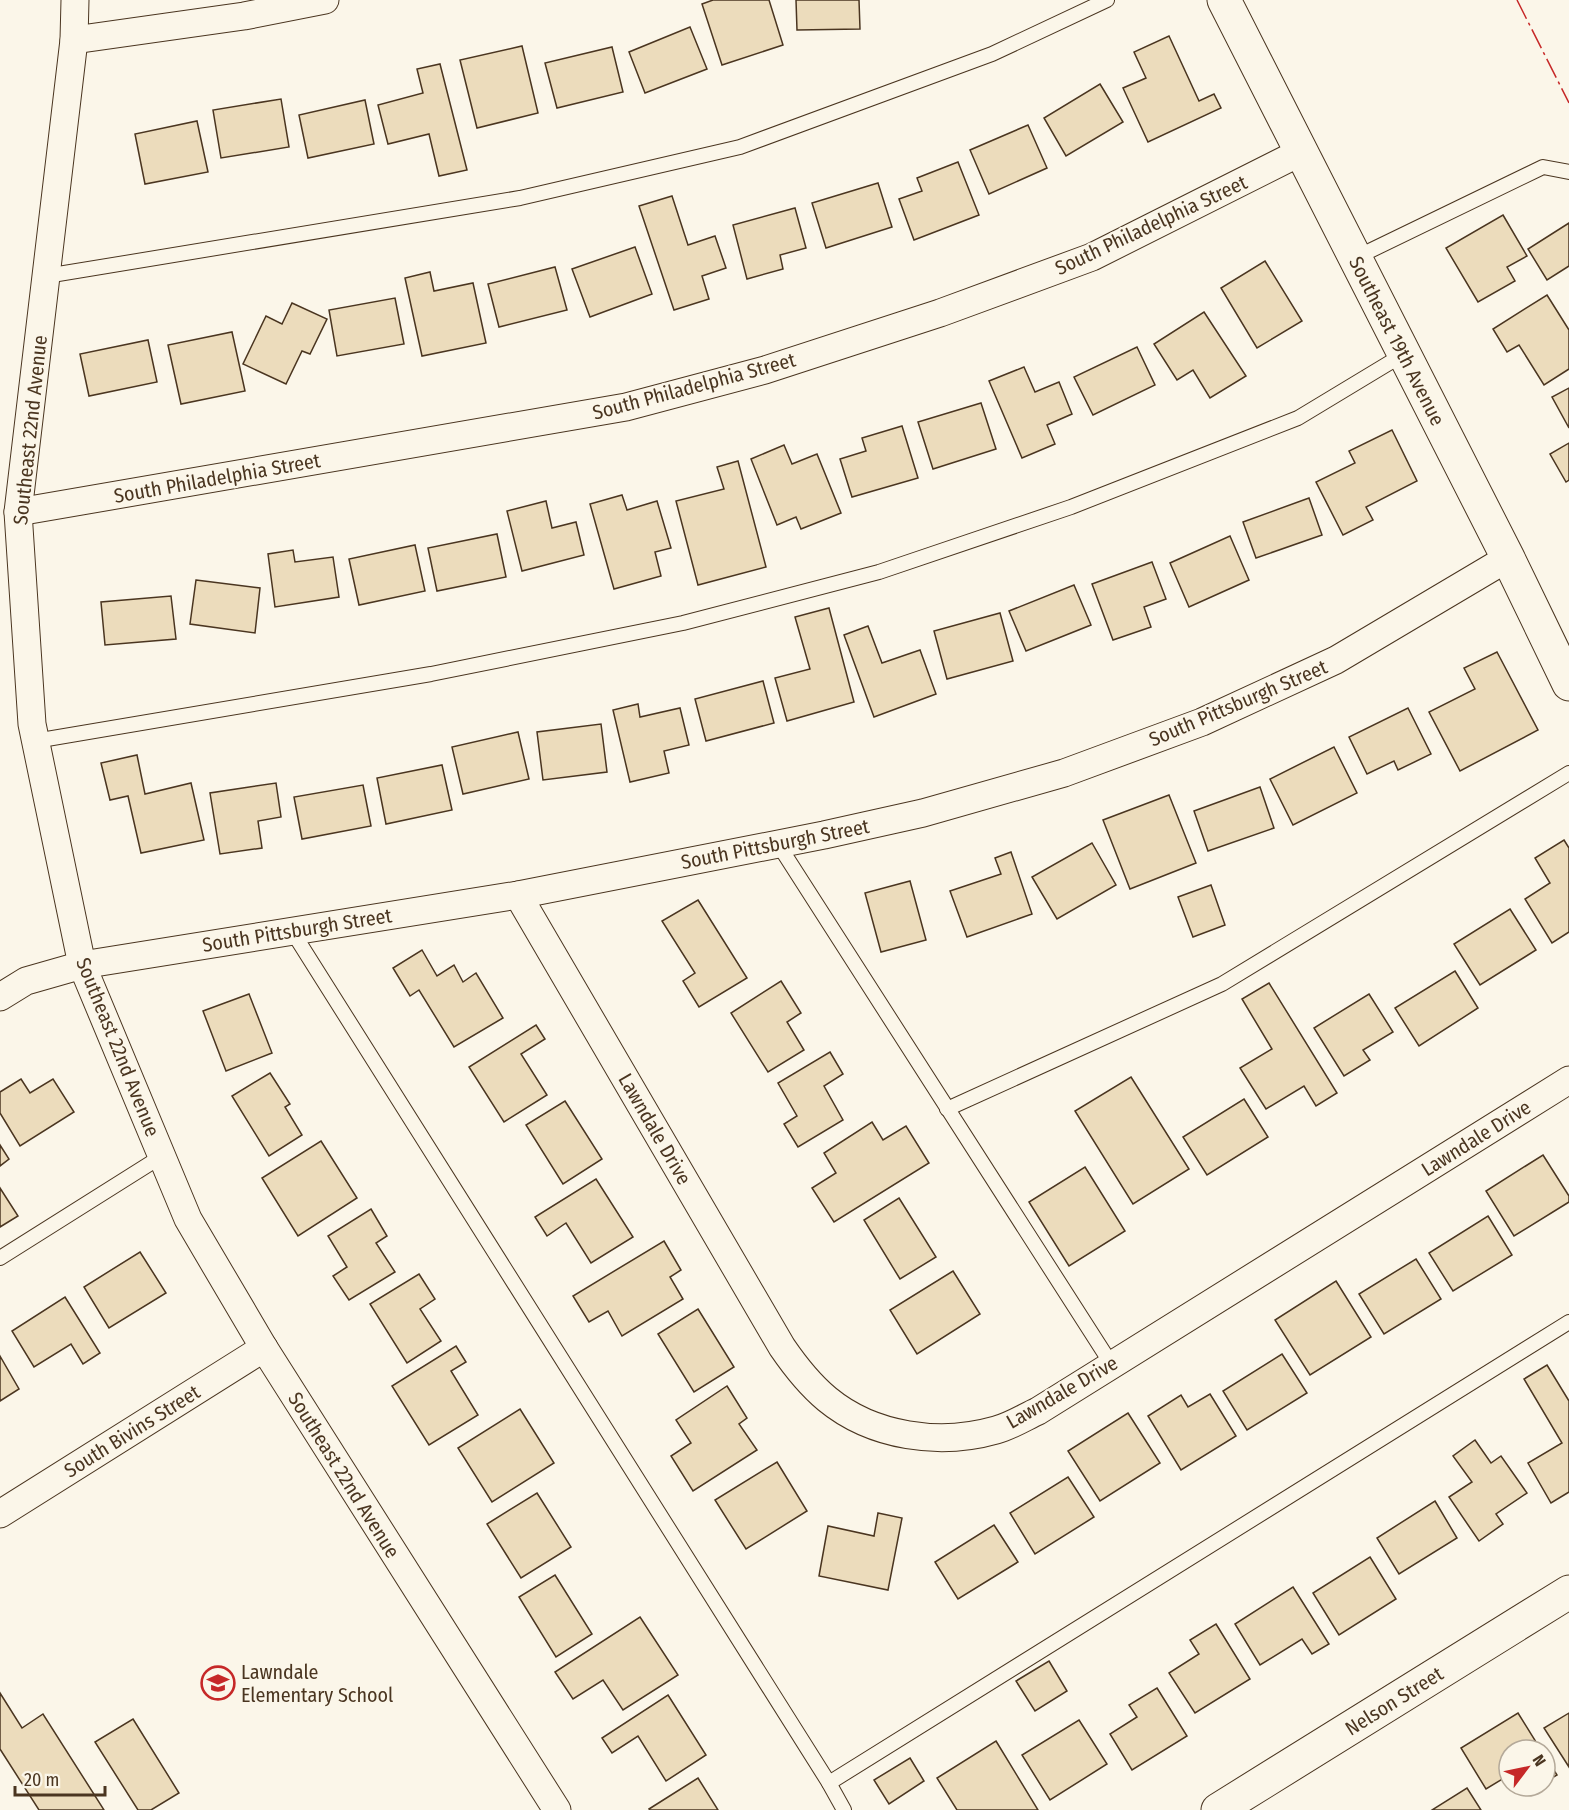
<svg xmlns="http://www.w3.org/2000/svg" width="1569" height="1810" font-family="'Fira Sans Condensed',sans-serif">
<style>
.building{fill:#ecdcbc;stroke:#4a3520;stroke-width:1.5}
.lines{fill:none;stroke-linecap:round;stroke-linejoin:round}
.lane-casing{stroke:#4a3520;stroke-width:16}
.street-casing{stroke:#4a3520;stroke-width:29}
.secondary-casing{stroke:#4a3520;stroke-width:35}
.lane{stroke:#fbf6e9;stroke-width:14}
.street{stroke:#fbf6e9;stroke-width:27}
.secondary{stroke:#fbf6e9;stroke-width:33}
.power{stroke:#c62828;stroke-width:1.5;stroke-dasharray:21 4.5 3 4.5;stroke-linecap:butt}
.labels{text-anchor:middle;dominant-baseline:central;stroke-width:4.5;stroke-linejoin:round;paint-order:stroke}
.street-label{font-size:20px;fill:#4a3520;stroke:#fbf6e9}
.poi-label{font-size:20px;fill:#4a3520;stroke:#fbf6e9;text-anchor:start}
</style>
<rect width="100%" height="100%" fill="#fbf6e9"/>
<g class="building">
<polygon points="713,0 769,0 783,45 722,65 702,4"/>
<polygon points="796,0 859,0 860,29 797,30"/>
<polygon points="690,27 707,69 645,93 629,52"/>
<polygon points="1169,36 1199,101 1214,94 1221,108 1148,142 1123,88 1146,78 1134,52"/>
<polygon points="522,46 538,113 477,128 460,60"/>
<polygon points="612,47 623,92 557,108 545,63"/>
<polygon points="440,64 467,170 439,176 429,134 388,144 378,105 423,93 417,69"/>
<polygon points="1100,84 1123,122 1066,156 1044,118"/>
<polygon points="281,99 289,147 221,158 213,110"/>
<polygon points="365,100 374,144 308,158 299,115"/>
<polygon points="197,121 208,172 145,184 135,134"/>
<polygon points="1028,125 1047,168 989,194 970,150"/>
<polygon points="958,162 979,215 914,240 899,199 922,191 917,178"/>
<polygon points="878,183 892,227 826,248 812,203"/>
<polygon points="672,196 688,245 715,236 726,268 702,276 709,299 674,310 639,206"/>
<polygon points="795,208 806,248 780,255 783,269 747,279 733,225"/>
<polygon points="1503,215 1527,256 1507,267 1515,281 1478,302 1446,248"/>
<polygon points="1569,223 1569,266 1547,280 1528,249"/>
<polygon points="635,247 652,294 590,317 572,269"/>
<polygon points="1265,261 1302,321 1257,348 1221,288"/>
<polygon points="555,267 567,310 499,327 488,284"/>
<polygon points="430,272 434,291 473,283 486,343 422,356 405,278"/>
<polygon points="1547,295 1569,330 1569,369 1544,385 1519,345 1507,352 1493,329"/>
<polygon points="395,298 404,344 337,356 329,310"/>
<polygon points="292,303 327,319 310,354 302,351 286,384 243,364 266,316 282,324"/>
<polygon points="1204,312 1246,376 1210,398 1193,370 1177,380 1154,344"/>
<polygon points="232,332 245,391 181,404 168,345"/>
<polygon points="148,340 157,382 89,396 80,354"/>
<polygon points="1137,347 1155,385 1093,415 1074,377"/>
<polygon points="1024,367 1035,392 1059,382 1072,414 1047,425 1055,444 1022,458 989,381"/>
<polygon points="1569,388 1569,428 1552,397"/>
<polygon points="981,403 996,449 933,469 918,422"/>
<polygon points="902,426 918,478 852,497 840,459 866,451 862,438"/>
<polygon points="1392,430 1417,481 1366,507 1373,520 1343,535 1316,482 1355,463 1349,451"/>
<polygon points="1569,443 1569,480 1566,482 1550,454"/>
<polygon points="784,445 792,464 817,454 841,513 801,529 796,517 777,525 751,459"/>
<polygon points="738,461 766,567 698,585 676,501 724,489 717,467"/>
<polygon points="622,495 627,510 657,501 671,548 655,552 661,576 614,589 590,504"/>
<polygon points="1309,498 1322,535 1256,558 1243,522"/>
<polygon points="546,501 552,528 576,522 584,555 522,571 507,511"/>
<polygon points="497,534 506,577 437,591 428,548"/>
<polygon points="1230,536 1249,580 1189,607 1170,563"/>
<polygon points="415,545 425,591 359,605 349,559"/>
<polygon points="293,550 295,562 333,557 339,597 275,607 268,554"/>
<polygon points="1152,562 1166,599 1144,607 1151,627 1113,640 1092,584"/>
<polygon points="196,580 260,588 255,633 190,624"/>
<polygon points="1074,585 1091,625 1026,651 1009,611"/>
<polygon points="171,596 176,639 105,645 101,602"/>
<polygon points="829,608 854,702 787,721 775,678 810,669 795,617"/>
<polygon points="1000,613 1013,661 947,679 934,631"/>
<polygon points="868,626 882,663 920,650 936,694 874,717 844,635"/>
<polygon points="1497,652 1538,730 1460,771 1429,712 1475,689 1464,668"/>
<polygon points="763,681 774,723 706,741 695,699"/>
<polygon points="638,704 640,717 680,708 689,745 664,751 669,773 630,782 613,710"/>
<polygon points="1408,708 1431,754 1398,770 1394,761 1367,774 1349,737"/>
<polygon points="601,724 607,772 543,780 537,732"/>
<polygon points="518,732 529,779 463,794 452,747"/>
<polygon points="1334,747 1357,793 1293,825 1270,779"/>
<polygon points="137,755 145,794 191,783 204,840 141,853 128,796 110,800 101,763"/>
<polygon points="442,765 452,810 386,824 377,778"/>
<polygon points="276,783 281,817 258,821 262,848 220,854 210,793"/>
<polygon points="363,785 371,826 302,839 294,797"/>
<polygon points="1260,787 1274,828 1208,851 1194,811"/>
<polygon points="1169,795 1196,863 1130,889 1103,820"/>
<polygon points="1564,840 1569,848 1569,932 1552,943 1525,899 1550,883 1535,858"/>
<polygon points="1092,843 1116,885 1057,919 1032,877"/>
<polygon points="1011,852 1032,914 967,937 950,891 1001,874 995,858"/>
<polygon points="910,881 926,940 881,952 865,893"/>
<polygon points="1211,885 1225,925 1193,937 1178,897"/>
<polygon points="698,900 747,978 699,1007 683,981 695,973 662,921"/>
<polygon points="1510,909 1536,950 1480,985 1454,944"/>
<polygon points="422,950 437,976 454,965 463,982 476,973 503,1018 454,1047 419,990 410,996 393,968"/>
<polygon points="1455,971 1478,1008 1419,1046 1395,1008"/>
<polygon points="781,981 801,1013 787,1022 804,1050 768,1072 731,1013"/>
<polygon points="1269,983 1337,1093 1316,1106 1304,1086 1266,1109 1240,1068 1272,1049 1242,999"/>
<polygon points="249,994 272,1053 226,1071 203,1011"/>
<polygon points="1369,994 1393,1032 1363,1050 1370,1060 1344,1076 1314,1028"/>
<polygon points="536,1025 545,1039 521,1054 547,1095 504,1122 469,1067"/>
<polygon points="830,1052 843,1074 824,1086 843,1120 798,1147 784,1124 797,1116 778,1083"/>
<polygon points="270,1073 290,1104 285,1107 302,1135 269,1156 232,1096"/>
<polygon points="1131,1077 1189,1169 1133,1204 1075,1111"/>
<polygon points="21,1079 30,1093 53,1079 74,1112 20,1146 0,1113 0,1092"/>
<polygon points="1244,1099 1268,1137 1207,1175 1183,1137"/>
<polygon points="565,1101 602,1159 563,1184 526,1125"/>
<polygon points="872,1122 883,1140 906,1126 929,1163 834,1222 812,1188 836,1173 824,1153"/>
<polygon points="321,1141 357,1198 298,1236 262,1178"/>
<polygon points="0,1145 9,1159 0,1166"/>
<polygon points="1543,1155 1569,1196 1569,1202 1514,1236 1486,1191"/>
<polygon points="1085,1167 1125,1231 1069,1266 1029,1202"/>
<polygon points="596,1179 633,1237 591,1263 566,1223 547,1236 535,1217"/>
<polygon points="0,1188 18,1216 0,1227"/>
<polygon points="899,1198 936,1257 900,1279 864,1220"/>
<polygon points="371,1209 387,1236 376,1243 395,1272 349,1300 333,1276 347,1267 328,1236"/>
<polygon points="1488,1216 1512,1255 1453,1291 1429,1253"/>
<polygon points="664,1241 681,1270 670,1277 683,1299 622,1336 608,1311 589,1322 573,1296"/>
<polygon points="140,1252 166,1293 109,1328 84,1287"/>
<polygon points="1416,1259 1441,1299 1384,1334 1359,1294"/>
<polygon points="953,1271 980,1314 917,1354 890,1310"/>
<polygon points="419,1274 435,1299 420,1309 441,1341 407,1363 370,1304"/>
<polygon points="1336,1281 1371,1337 1310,1375 1275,1320"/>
<polygon points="65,1297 100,1353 83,1364 71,1344 34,1367 12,1331"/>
<polygon points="698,1309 734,1367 694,1392 658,1334"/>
<polygon points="456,1346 466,1362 451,1371 478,1415 429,1445 392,1386"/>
<polygon points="1282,1354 1307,1393 1247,1430 1223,1391"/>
<polygon points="0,1356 19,1389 0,1401"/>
<polygon points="1547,1365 1569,1401 1569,1492 1551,1503 1528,1463 1562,1443 1524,1379"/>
<polygon points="727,1386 747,1418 739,1424 757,1450 693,1491 671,1456 691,1443 676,1420"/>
<polygon points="1210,1394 1236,1436 1181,1470 1148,1416 1181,1395 1188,1407"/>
<polygon points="520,1409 554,1463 492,1502 458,1448"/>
<polygon points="1128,1413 1160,1463 1100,1501 1068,1451"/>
<polygon points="1475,1440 1491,1463 1501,1456 1527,1493 1496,1514 1503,1524 1479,1541 1449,1497 1472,1482 1453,1456"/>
<polygon points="777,1462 807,1511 746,1549 715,1500"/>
<polygon points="1068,1477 1094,1517 1035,1554 1010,1513"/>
<polygon points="537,1493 571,1547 521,1578 487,1524"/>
<polygon points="1435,1501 1457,1538 1399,1574 1377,1538"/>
<polygon points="878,1513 902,1518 888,1590 819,1576 828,1526 874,1536"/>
<polygon points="994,1525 1018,1562 958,1599 935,1562"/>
<polygon points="1370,1557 1396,1599 1339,1635 1313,1593"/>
<polygon points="555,1575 592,1634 556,1657 519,1597"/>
<polygon points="1293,1587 1329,1644 1312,1654 1302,1639 1260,1665 1235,1624"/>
<polygon points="640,1617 678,1675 623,1710 603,1680 573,1699 555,1672"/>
<polygon points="1216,1624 1250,1679 1195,1713 1169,1673 1199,1654 1190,1640"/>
<polygon points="1049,1661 1067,1691 1035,1711 1016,1681"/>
<polygon points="1157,1688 1187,1736 1132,1770 1110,1734 1137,1717 1129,1705"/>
<polygon points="0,1693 22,1728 43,1714 104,1810 39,1810 0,1749"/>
<polygon points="668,1695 706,1755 666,1781 638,1736 612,1753 602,1738"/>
<polygon points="1518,1713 1541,1750 1509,1750 1509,1775 1486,1789 1461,1748"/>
<polygon points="1569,1713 1569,1767 1544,1728"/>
<polygon points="133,1719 179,1793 151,1810 138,1810 95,1742"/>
<polygon points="1079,1720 1107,1764 1050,1800 1022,1755"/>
<polygon points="996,1741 1038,1810 957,1810 937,1778"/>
<polygon points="1545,1756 1557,1775 1545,1782"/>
<polygon points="910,1758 924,1781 889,1804 874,1780"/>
<polygon points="698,1778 718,1810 650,1810 649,1809"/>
<polygon points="1467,1788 1481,1810 1432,1810"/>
</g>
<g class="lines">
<defs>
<g id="lane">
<polyline points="1355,258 1543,167 1569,172"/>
<polyline points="46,276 520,198 740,147 992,54 1107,0"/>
<polyline points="35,741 431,674 683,623 879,572 1071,507 1298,418 1404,354"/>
<polyline points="778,844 1112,1365"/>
<polyline points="292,931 829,1783 844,1810"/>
<polyline points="947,1109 1222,984 1569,773"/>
<polyline points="0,1258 162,1156"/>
<polyline points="829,1783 1569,1322"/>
</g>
<g id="street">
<polyline points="75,0 74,40 18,512 32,724 82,965 188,1219 264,1348 557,1810"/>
<polyline points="74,40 244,16 325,0"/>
<polyline points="18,512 626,407 765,370 940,313 1092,257 1301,152"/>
<path d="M518,895L782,1347C795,1366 809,1384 827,1399C873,1437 940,1446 996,1430C1011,1426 1025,1417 1038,1411L1569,1080"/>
<polyline points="0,997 26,981 82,965 518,895 824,835 923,813 1064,773 1202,722 1336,660 1508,558"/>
<polyline points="0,1514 264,1348"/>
</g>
<g id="secondary">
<polyline points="1224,0 1508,558 1569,684"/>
<polyline points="1218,1810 1569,1592"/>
</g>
</defs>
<use href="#lane" class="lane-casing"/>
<use href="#street" class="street-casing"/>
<use href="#secondary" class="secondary-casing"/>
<use href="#lane" class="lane"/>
<use href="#street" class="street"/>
<use href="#secondary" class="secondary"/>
<polyline class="power" points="1517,0 1569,103"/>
</g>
<defs>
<symbol id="school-ring" viewBox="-11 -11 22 22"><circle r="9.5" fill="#fbf6e9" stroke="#c62828" stroke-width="1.5"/><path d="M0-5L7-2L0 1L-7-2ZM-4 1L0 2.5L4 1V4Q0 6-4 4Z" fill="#c62828"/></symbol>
</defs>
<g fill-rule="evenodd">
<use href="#school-ring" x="199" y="1664" width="38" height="38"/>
</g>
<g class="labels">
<g class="street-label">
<text transform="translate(1151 225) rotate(-25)">South Philadelphia Street</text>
<text transform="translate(1397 341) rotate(63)">Southeast 19th Avenue</text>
<text transform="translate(694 386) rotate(-15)">South Philadelphia Street</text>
<text transform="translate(30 430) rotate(-84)">Southeast 22nd Avenue</text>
<text transform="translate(217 478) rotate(-10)">South Philadelphia Street</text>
<text transform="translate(1238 703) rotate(-23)">South Pittsburgh Street</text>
<text transform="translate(775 844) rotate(-11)">South Pittsburgh Street</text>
<text transform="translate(297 930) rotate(-9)">South Pittsburgh Street</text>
<text transform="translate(118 1047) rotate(68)">Southeast 22nd Avenue</text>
<text transform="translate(655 1129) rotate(60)">Lawndale Drive</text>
<text transform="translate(1476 1138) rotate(-32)">Lawndale Drive</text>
<text transform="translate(1062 1392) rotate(-30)">Lawndale Drive</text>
<text transform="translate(132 1431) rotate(-32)">South Bivins Street</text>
<text transform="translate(344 1475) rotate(58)">Southeast 22nd Avenue</text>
<text transform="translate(1394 1701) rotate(-32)">Nelson Street</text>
</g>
<g class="poi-label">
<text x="241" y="1672">Lawndale<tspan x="241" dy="23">Elementary School</tspan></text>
</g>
</g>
<g transform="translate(1527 1768) rotate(58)"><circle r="28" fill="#fbf6e9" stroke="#b4a999" stroke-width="1.5"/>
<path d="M0-4.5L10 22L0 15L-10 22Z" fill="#c62828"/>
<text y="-9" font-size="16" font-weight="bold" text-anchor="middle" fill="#4a3520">N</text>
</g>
<path d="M15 1786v9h90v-9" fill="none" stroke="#4a3520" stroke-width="3"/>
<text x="24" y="1786" font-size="18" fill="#4a3520" stroke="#fbf6e9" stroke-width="4.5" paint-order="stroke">20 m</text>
</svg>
